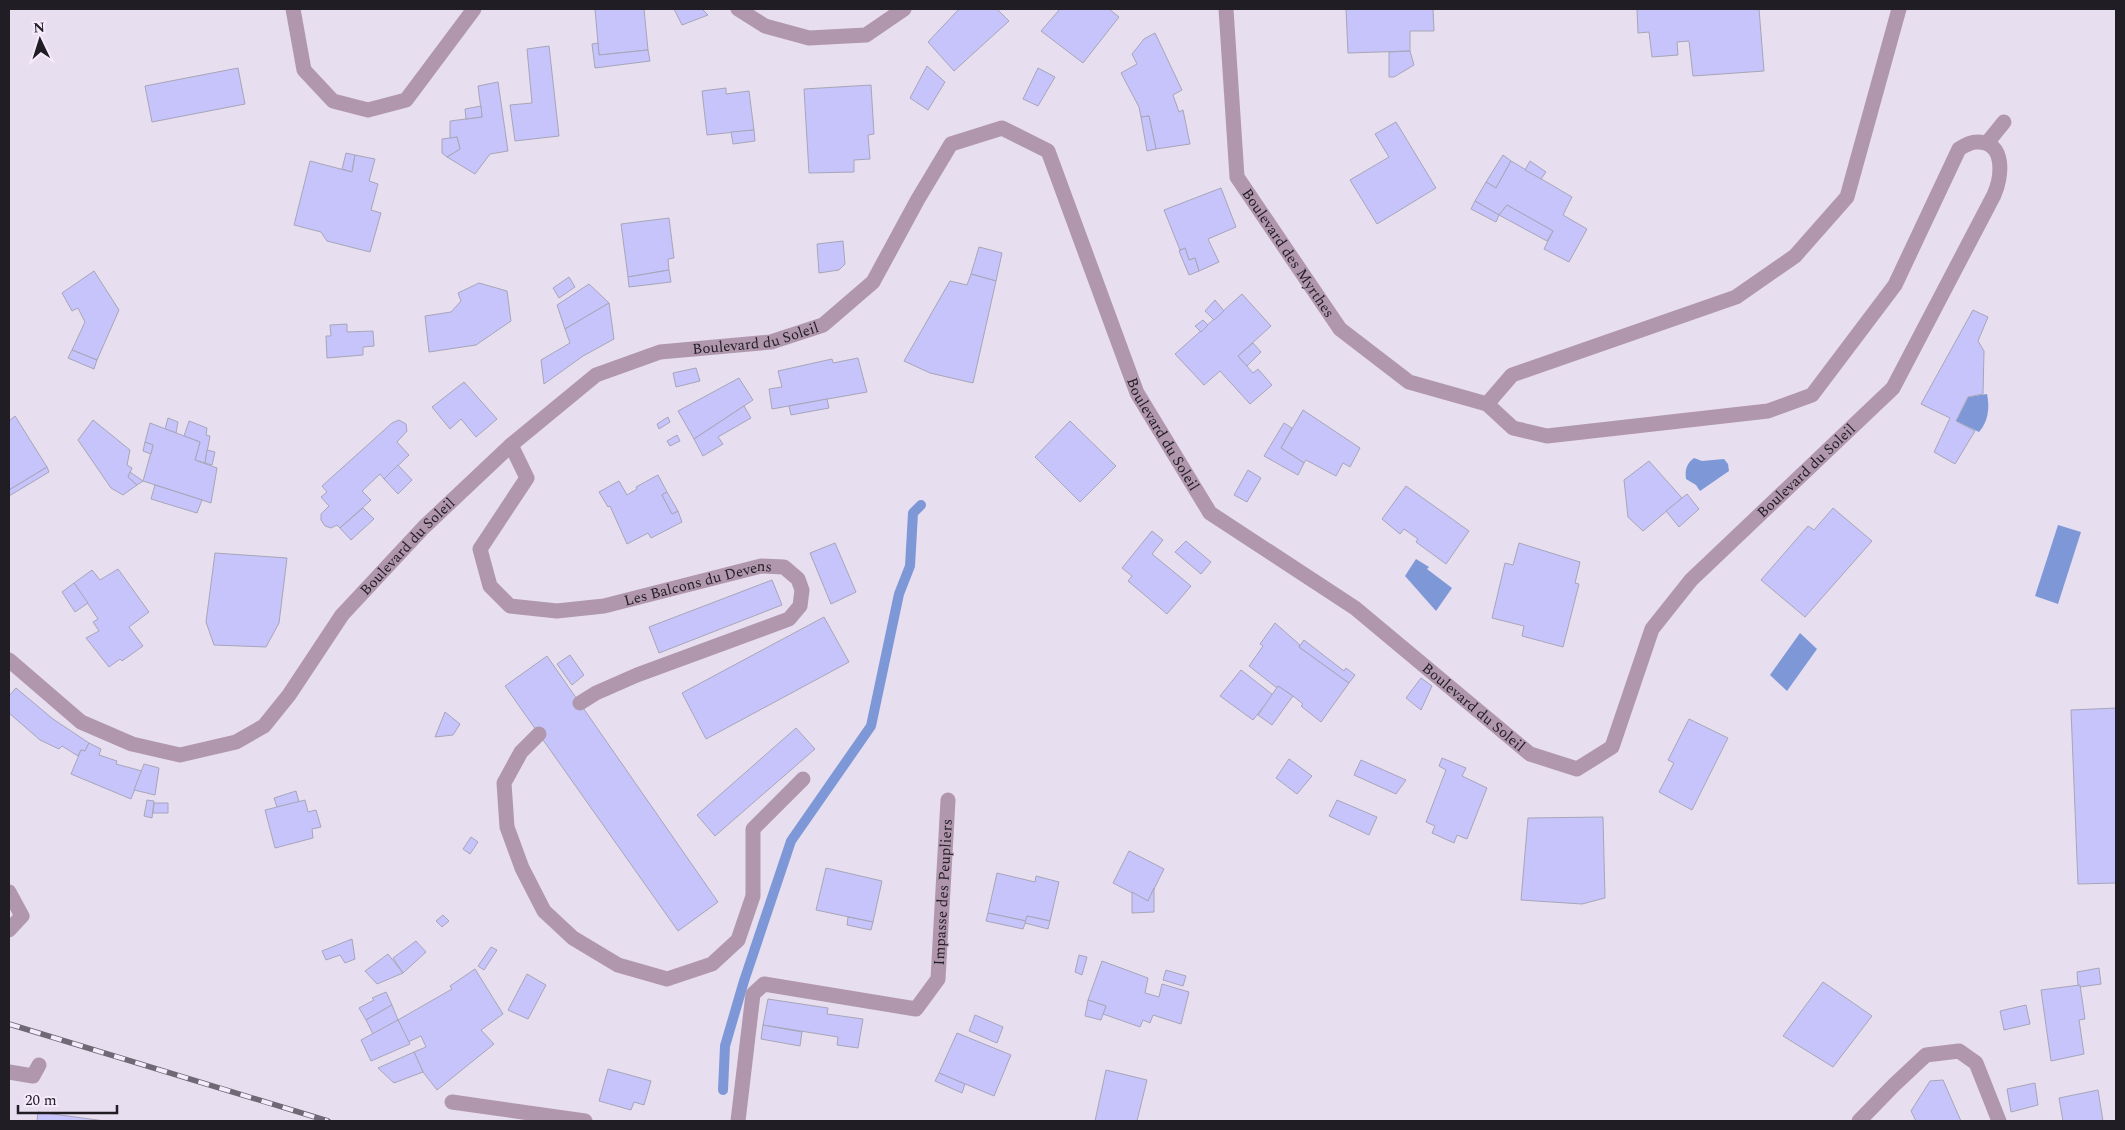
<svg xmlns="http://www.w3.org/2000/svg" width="2125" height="1130" font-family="Spectral,serif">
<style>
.water{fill:#7e98d7}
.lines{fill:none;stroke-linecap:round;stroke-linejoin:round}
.stream{stroke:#7e98d7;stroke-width:10}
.building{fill:#c7c3fb;stroke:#a7a6b8}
.service{stroke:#b197ae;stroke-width:15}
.minor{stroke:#b197ae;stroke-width:15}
.rail-casing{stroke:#6f6975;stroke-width:5.5}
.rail{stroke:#f5ebfd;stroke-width:4;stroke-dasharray:11;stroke-linecap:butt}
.labels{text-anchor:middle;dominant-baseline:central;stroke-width:5;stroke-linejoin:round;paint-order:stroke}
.street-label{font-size:15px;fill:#211d24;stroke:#f5ebfd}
</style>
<rect width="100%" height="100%" fill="#e7def0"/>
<g class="water">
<path d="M1987,394C1990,408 1988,422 1979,432L1956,421L1968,397Z"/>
<path d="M1694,458L1702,461L1724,459L1728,464L1729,471L1700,491L1696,485L1686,479C1685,470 1686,464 1694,458Z"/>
<polygon points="2058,525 2081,532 2058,604 2035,596"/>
<polygon points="1416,559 1429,567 1427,569 1452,588 1436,611 1405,576"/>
<polygon points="1800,633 1817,649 1787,691 1770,675"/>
</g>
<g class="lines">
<polyline class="stream" points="723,1090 725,1046 744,981 791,841 871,726 899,594 910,566 913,513 921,505"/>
</g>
<g class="building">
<polygon points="595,9 644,9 648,50 599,55"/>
<polygon points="674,9 702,9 708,15 682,25"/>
<polygon points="959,9 1000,9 998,10 1009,21 954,71 928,42"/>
<polygon points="1060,9 1109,9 1119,17 1083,63 1041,31"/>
<polygon points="1346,9 1433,9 1434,31 1410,31 1410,51 1348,53"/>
<polygon points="1637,9 1759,9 1764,71 1693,76 1689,41 1677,42 1678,55 1652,57 1649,32 1638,33"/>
<polygon points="1155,33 1182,90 1173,95 1179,112 1183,110 1190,144 1156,149 1149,116 1141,117 1139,107 1121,73 1137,64 1132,54 1144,39"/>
<polygon points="598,43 599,55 648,50 650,61 595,68 592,44"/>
<polygon points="549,46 559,136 515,141 510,105 532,103 527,49"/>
<polygon points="1410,51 1414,65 1394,77 1389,77 1389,52"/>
<polygon points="927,66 945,82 928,110 910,98"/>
<polygon points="238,68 245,104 152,122 145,86"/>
<polygon points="1038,68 1055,77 1038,106 1023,99"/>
<polygon points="498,82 508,151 490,154 475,174 447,157 460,149 457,137 450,139 450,121 482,117 478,86"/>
<polygon points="871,85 874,134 868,135 870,159 854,160 854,172 809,173 804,89"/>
<polygon points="726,88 726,94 749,91 754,130 707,135 702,91"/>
<polygon points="481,106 482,117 466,119 465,109"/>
<polygon points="1149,116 1156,149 1147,151 1141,117"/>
<polygon points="1396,122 1436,188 1377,224 1350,180 1389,157 1375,134"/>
<polygon points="754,130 755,141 733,144 731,132"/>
<polygon points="457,137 460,149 447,157 442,153 442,139"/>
<polygon points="346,153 355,155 352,172 342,169"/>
<polygon points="355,155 375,159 369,181 378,184 371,210 381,213 370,252 327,241 321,232 294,225 310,161 352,172"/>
<polygon points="1503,155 1511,161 1496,188 1486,182"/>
<polygon points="1511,161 1572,197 1563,215 1587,229 1569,262 1544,249 1553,231 1507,205 1499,215 1475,201 1486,182 1496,188"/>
<polygon points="1530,161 1546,172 1541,179 1525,170"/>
<polygon points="1221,188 1236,227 1208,239 1219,262 1199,271 1195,258 1189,260 1185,248 1180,250 1164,210"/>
<polygon points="1475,201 1499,215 1496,222 1471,209"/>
<polygon points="1507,205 1553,231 1547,241 1499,215"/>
<polygon points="669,218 674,258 668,259 669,270 628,277 621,224"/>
<polygon points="843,241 845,264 839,270 819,273 817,244"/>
<polygon points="979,247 1002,253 996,281 971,274"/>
<polygon points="1185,248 1189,260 1195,258 1199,271 1189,275 1179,251"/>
<polygon points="669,270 671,282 629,287 628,277"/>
<polygon points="94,271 119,310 97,360 72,350 85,322 78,308 72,311 62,293"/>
<polygon points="971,274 996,281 973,383 930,373 904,361 950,281 967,285"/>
<polygon points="569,277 575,287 559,298 553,288"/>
<polygon points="479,283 507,291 511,321 476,345 429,352 425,316 451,312 461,301 458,293"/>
<polygon points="589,284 609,303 565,329 557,305"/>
<polygon points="1242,294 1271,326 1238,356 1253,373 1258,369 1272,385 1250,404 1220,371 1204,385 1175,354"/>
<polygon points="1215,300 1224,311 1214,320 1205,311"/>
<polygon points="609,303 614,339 583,356 544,384 541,360 570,343 565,329"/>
<polygon points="1973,310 1988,317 1978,341 1984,351 1983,394 1968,397 1956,421 1975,431 1955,464 1934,452 1950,418 1921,404"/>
<polygon points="1203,320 1208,325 1201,332 1195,326"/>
<polygon points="347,324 347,332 373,331 374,346 363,347 363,355 327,358 326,336 331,336 330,325"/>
<polygon points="1253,343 1261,352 1247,366 1238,356"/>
<polygon points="72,350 97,360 94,369 68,358"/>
<polygon points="858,358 867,392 772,409 769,389 782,387 778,371 832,359 833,363"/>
<polygon points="696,368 700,381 676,387 673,373"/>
<polygon points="739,378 753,400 694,439 678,411"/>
<polygon points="464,382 497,419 476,437 461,419 450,429 432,407"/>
<polygon points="827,399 829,408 791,415 789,406"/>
<polygon points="744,406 751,418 718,437 723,444 703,456 694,439"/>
<polygon points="1303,410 1360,448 1350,467 1343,463 1336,476 1306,460 1304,463 1281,448"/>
<polygon points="15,416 47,467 9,490 9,421"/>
<polygon points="668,417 670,422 659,429 657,424"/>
<polygon points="168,418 178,422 176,433 165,429"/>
<polygon points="93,420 130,450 127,465 132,468 128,477 137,485 123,495 111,488 78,440"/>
<polygon points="399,420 406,424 407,431 397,442 409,455 384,479 380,474 362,491 371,500 340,528 337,525 331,528 325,526 321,520 321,514 329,506 321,497 327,492 322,486 392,423"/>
<polygon points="189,421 207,428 206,435 210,436 205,463 195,460 200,442 184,436"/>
<polygon points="1070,421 1116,466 1080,502 1035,457"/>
<polygon points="150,423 200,442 195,460 217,468 211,503 143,481 153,445 145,442"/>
<polygon points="1284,423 1292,428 1281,448 1304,463 1298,475 1264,456"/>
<polygon points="677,435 680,441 670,446 667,441"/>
<polygon points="145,442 153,445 151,454 143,451"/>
<polygon points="207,450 215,452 212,465 205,463"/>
<polygon points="1649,461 1682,498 1643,531 1628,517 1624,480"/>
<polygon points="398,465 412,480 398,494 384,479"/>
<polygon points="47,467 49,472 9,496 9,490"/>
<polygon points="1248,470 1261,478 1247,502 1234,495"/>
<polygon points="130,472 143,481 137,485 128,477"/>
<polygon points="658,475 667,492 662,495 672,514 678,511 682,522 651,538 648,533 627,544 610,506 608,507 599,492 619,481 627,495 637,489 636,487"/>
<polygon points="155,485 202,500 197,513 151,499"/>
<polygon points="1406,486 1469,531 1446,564 1416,542 1418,539 1404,529 1400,534 1382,519"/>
<polygon points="667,492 678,511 672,514 662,495"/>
<polygon points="1687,494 1699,509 1679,527 1666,511"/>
<polygon points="363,508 374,519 351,540 340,528"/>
<polygon points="1833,508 1872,541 1805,617 1761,580 1808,526 1814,530"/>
<polygon points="1152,531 1163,540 1152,554 1191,586 1167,614 1128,581 1132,576 1122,568"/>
<polygon points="1186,541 1211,562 1201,574 1175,552"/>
<polygon points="835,543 856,592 831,604 810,553"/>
<polygon points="1519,543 1580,562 1575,583 1579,584 1563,647 1522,636 1524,626 1492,618 1505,563 1513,565"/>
<polygon points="215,553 287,558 279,623 266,647 214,645 206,622"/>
<polygon points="118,569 149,612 129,627 143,646 122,661 120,659 109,667 86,638 99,631 93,622 98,619 74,583 92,570 100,580"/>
<polygon points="772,580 782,605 659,653 649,627"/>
<polygon points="74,583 88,603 75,612 62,592"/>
<polygon points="824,617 849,662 706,739 682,693"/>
<polygon points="1275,623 1300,645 1299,647 1349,683 1321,722 1301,706 1303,704 1293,696 1278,686 1277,688 1249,666 1263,646 1260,644"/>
<polygon points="1304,640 1344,671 1346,668 1355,675 1349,683 1299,647"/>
<polygon points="570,655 584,675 572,685 557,664"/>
<polygon points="547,656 718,902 678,931 505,686"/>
<polygon points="1241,670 1273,695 1253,720 1220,696"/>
<polygon points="1421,678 1432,686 1421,710 1406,698"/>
<polygon points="1278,686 1293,696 1272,725 1258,715"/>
<polygon points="16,688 53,719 89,743 85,751 81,750 78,756 62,746 59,749 40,740 9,713 9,696"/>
<polygon points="2116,708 2116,883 2078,884 2071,710"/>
<polygon points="445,712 460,724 453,735 435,737"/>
<polygon points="1689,719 1728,738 1692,810 1659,792 1674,763 1668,760"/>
<polygon points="796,728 815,749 715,836 697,815"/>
<polygon points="89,743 101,749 99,755 117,761 116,764 142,771 131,799 71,774 81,750 85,751"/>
<polygon points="1442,758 1466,768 1462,776 1487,788 1467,839 1457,835 1454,843 1432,833 1435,826 1426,822 1446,770 1439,766"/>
<polygon points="1289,759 1312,776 1297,794 1276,778"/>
<polygon points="1361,760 1406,780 1396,794 1354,775"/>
<polygon points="144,764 159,768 155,795 134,790"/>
<polygon points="296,791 299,802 277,807 274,798"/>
<polygon points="147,800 154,801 152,818 144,816"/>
<polygon points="305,800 308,812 316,810 321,827 312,829 313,838 275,848 265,810"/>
<polygon points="1337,800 1377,817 1369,835 1329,816"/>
<polygon points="154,803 168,803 168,813 153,813"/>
<polygon points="1603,817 1605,898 1582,904 1521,900 1528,818"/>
<polygon points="471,837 478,842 470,854 463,849"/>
<polygon points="1129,851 1164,869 1148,901 1113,883"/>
<polygon points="826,868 882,881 873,922 816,910"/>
<polygon points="997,873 1035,882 1036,876 1059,882 1050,921 1027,916 1026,921 988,913"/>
<polygon points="1154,888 1154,912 1132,913 1132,892 1148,901"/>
<polygon points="988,913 1026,921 1023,929 986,921"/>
<polygon points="443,915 449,921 442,927 436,921"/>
<polygon points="1027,916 1050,921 1048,929 1025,923"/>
<polygon points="848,917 873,922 871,930 847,925"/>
<polygon points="352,939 355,959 345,963 340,955 326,960 322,951"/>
<polygon points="416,941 426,952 403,973 393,958"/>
<polygon points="491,947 497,950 484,970 478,966"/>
<polygon points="388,954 403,973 377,984 365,971"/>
<polygon points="1079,955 1087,957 1082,975 1075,972"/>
<polygon points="1102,961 1148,978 1145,993 1159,997 1162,984 1189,992 1181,1024 1153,1015 1150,1023 1143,1020 1140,1027 1103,1014 1106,1006 1088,1000"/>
<polygon points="2099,968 2101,984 2080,987 2078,985 2077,972"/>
<polygon points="475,969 503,1014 481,1030 494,1044 437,1090 423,1072 414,1052 426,1047 421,1036 408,1042 398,1020 452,989 450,986"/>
<polygon points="1166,970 1186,976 1183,986 1163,980"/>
<polygon points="527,974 546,985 528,1019 508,1010"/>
<polygon points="1823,982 1872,1016 1833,1067 1783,1036"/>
<polygon points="2080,985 2085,1019 2079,1020 2084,1054 2051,1061 2041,990"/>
<polygon points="386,992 392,1005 366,1020 359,1008 374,1000 372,998"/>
<polygon points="768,999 828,1008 827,1014 863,1019 858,1048 837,1045 838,1037 763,1025"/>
<polygon points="1088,1000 1106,1006 1101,1020 1085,1016"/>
<polygon points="392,1005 398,1020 373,1034 366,1020"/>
<polygon points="2026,1005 2030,1024 2004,1030 2000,1011"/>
<polygon points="975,1015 1003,1027 997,1043 969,1031"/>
<polygon points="398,1020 410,1044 371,1061 361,1040"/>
<polygon points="763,1025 802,1032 800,1046 761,1039"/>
<polygon points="957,1033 1011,1055 994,1096 939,1073"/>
<polygon points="414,1052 423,1072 394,1083 378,1068"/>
<polygon points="608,1069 651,1081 644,1105 634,1102 631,1110 599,1101"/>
<polygon points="1106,1070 1147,1080 1137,1121 1095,1121"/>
<polygon points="939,1073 965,1084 962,1093 935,1081"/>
<polygon points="1943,1080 1961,1121 1916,1121 1911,1111 1930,1081"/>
<polygon points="2035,1083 2038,1105 2011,1112 2007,1089"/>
<polygon points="2098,1090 2103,1121 2063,1121 2059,1098"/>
<polygon points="38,1112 105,1121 37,1121"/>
</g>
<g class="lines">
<g class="service">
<polyline points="1987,143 2004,122"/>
<path id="s1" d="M511,445L527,478L480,549L490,586L510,606L557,611L604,606L761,566L784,567L798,579L802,590L800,606L789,619L637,675L596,693L580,703"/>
<polyline points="539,734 521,752 504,783 507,827 522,868 544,911 573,938 618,965 667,979 712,964 738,940 753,896 753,829 803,779"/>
<polyline points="9,1072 33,1076 39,1065"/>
</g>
<g class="minor">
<polyline points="293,9 304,70 333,101 368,110 406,100 474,9"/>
<polyline points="738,9 765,26 809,38 866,35 904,9"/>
<path id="s2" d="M1226,9L1237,177L1340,329L1409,382L1487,404"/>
<path id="s3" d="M9,660L81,722L132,744L180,755L236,742L264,726L289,695L342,615L424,527L511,445L596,375L660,352L771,342L823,325L873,282L918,199L951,144L1002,128L1048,151L1137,393L1210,513L1355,608L1530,754L1577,769L1612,747L1652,629L1691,580L1893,388L1994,195C2002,177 2006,141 1977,142C1970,142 1965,145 1959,149L1895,285L1812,395L1768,411L1547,436L1513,428L1487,404L1512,375L1736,297L1795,256L1847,197L1899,9"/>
<polyline points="9,892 22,916 9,930"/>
<polyline points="452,1102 585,1121"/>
<path id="s4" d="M738,1121L753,994L764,984L916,1009L938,979L948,800"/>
<polyline points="1859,1121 1894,1085 1926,1055 1959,1051 1976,1063 1999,1121"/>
</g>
<defs>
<polyline id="rail" points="9,1024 328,1121"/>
</defs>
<use href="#rail" class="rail-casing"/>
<use href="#rail" class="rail"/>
</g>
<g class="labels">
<g class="street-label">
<text stroke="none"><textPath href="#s2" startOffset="260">Boulevard des Myrthes</textPath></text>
<text stroke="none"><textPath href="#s3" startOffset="940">Boulevard du Soleil</textPath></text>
<text stroke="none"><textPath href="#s3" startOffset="1645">Boulevard du Soleil</textPath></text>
<text stroke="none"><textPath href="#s3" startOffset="2575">Boulevard du Soleil</textPath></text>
<text stroke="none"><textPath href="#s3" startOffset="520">Boulevard du Soleil</textPath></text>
<text stroke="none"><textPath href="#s1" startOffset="380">Les Balcons du Devens</textPath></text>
<text stroke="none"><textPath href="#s3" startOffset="2065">Boulevard du Soleil</textPath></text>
<text stroke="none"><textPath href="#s4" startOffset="421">Impasse des Peupliers</textPath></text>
</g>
</g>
<rect width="2125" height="1130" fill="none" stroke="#211d24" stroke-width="20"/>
<g transform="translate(40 40) rotate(356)" stroke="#f5ebfd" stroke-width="4" paint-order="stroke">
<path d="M0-4L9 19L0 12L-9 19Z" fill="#211d24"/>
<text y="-8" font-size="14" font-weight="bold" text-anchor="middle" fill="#211d24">N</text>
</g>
<path d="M18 1105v8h99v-8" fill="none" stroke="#211d24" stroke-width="2.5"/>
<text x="25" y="1105" font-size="15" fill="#211d24" stroke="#f5ebfd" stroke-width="4" paint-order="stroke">20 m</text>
</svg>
